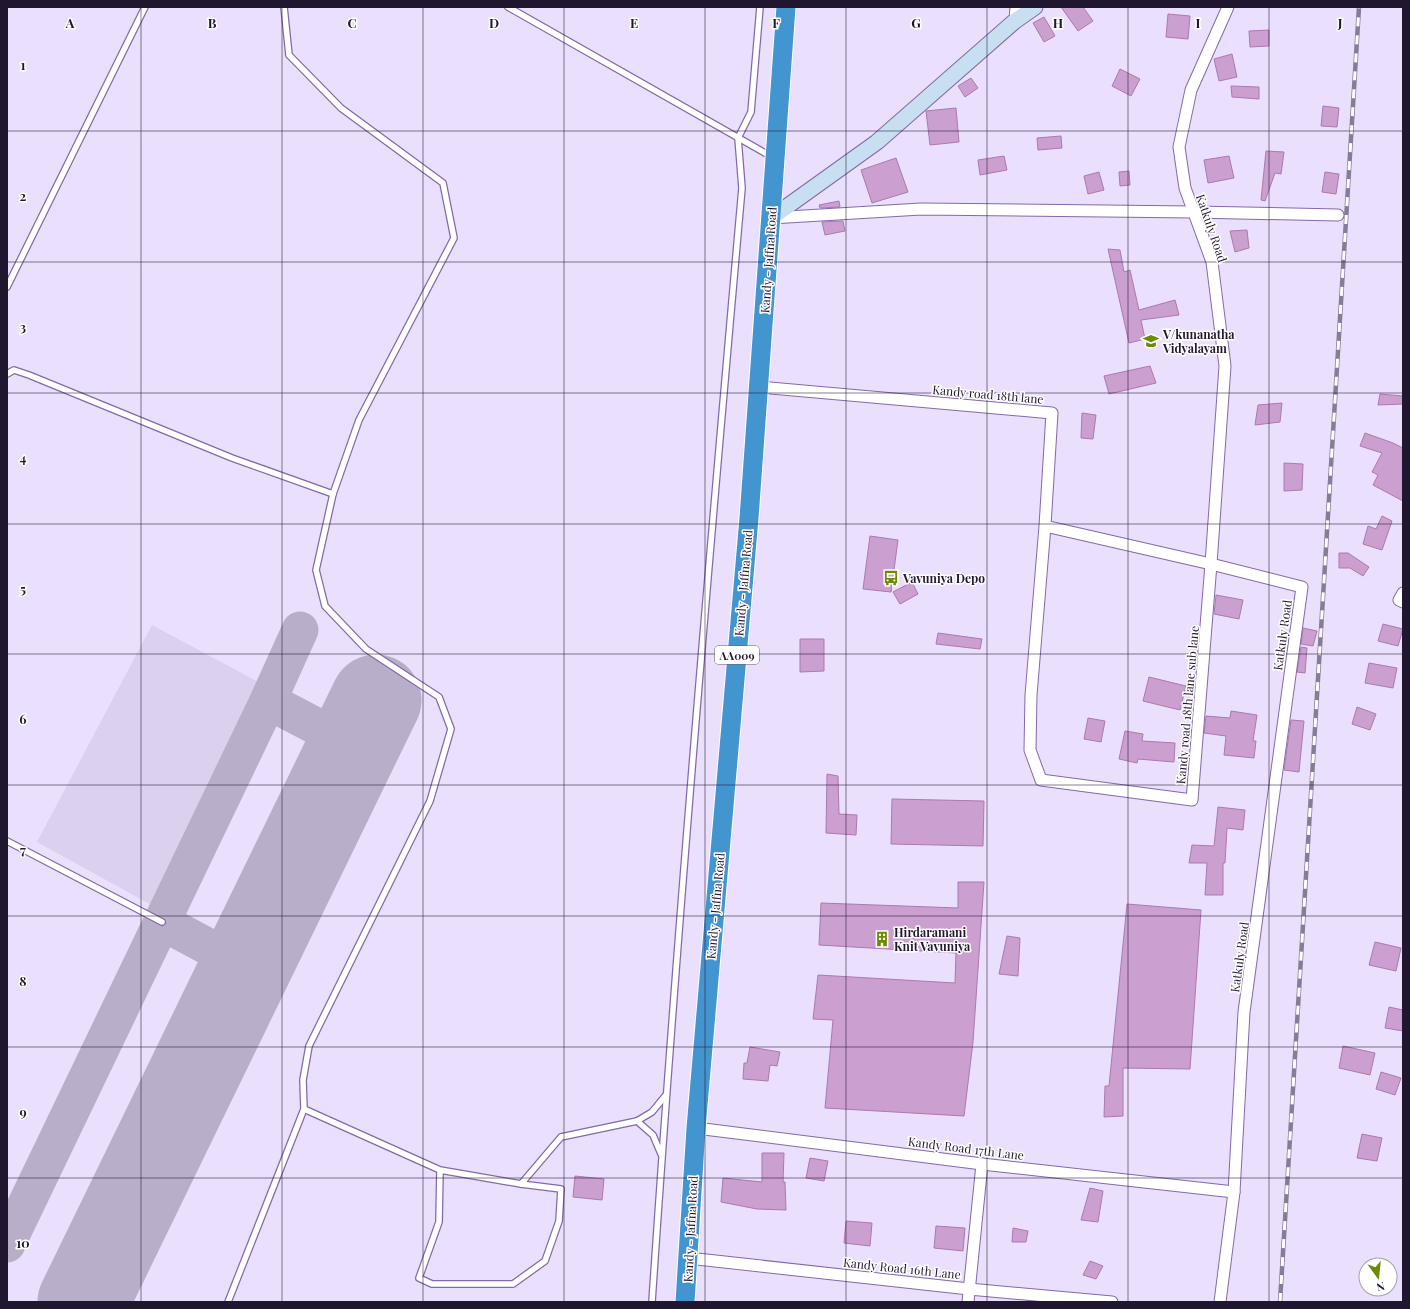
<svg xmlns="http://www.w3.org/2000/svg" width="1410" height="1309" font-family="'Playfair Display',serif">
<style>
.built{fill:#dcd0ef}
.lines{fill:none;stroke-linecap:round;stroke-linejoin:round}
.taxiway{stroke:#b8aeca;stroke-width:37}
.runway{stroke:#b8aeca;stroke-width:91}
.building{fill:#cb9fd0;stroke:#ab79b1}
.lane-casing{stroke:#8469a9;stroke-width:8}
.street-casing{stroke:#8469a9;stroke-width:13}
.secondary-casing{stroke:#8469a9;stroke-width:17}
.highway-casing{stroke:#fff;stroke-width:21}
.lane{stroke:#fff;stroke-width:5.5}
.street{stroke:#fff;stroke-width:11}
.secondary{stroke:#c7dff1;stroke-width:15}
.highway{stroke:#4395cf;stroke-width:19}
.rail-casing{stroke:#877c98;stroke-width:4.5}
.rail{stroke:#fff;stroke-width:3;stroke-dasharray:9;stroke-linecap:butt}
.grid{fill:none;stroke:#21162f;stroke-width:1;stroke-opacity:0.55}
.labels{text-anchor:middle;dominant-baseline:central;stroke-width:3;stroke-linejoin:round;paint-order:stroke}
.shield{fill:#fff;stroke:#645c6d;stroke-width:1}
.shield-label{font-size:11px;font-weight:bold;fill:#21162f}
.street-label{font-size:12px;fill:#21162f;stroke:#fff}
.poi-label{font-size:12px;font-weight:bold;fill:#21162f;stroke:#fff;text-anchor:start}
.grid-label{font-size:13px;text-anchor:middle;font-weight:bold;fill:#21162f;stroke:#fff;stroke-width:3;stroke-linejoin:round;paint-order:stroke}
</style>
<rect width="100%" height="100%" fill="#eadffc"/>
<polygon class="built" points="152,625 273,690 166,913 37,842"/>
<g class="lines">
<g class="taxiway">
<polyline points="268,701 354,746"/>
<polyline points="162,922 246,967"/>
<polyline points="7,1244 268,701 300,630"/>
</g>
<polyline class="runway" points="83,1302 376,700"/>
</g>
<g class="building">
<polygon points="1061,7 1083,7 1093,21 1078,31"/>
<polygon points="1168,14 1190,16 1188,39 1166,37"/>
<polygon points="1044,17 1055,36 1044,42 1033,23"/>
<polygon points="1269,30 1269,46 1250,47 1249,31"/>
<polygon points="1232,54 1237,77 1219,81 1214,59"/>
<polygon points="1120,69 1140,79 1131,96 1112,86"/>
<polygon points="971,78 978,88 965,97 958,86"/>
<polygon points="1231,86 1259,87 1259,99 1232,97"/>
<polygon points="1323,106 1339,108 1337,127 1321,126"/>
<polygon points="956,108 959,142 930,145 926,111"/>
<polygon points="1061,136 1062,148 1038,150 1037,138"/>
<polygon points="1266,151 1284,152 1281,174 1275,173 1265,201 1261,200"/>
<polygon points="1004,156 1007,170 980,175 978,160"/>
<polygon points="1229,156 1234,178 1208,183 1204,160"/>
<polygon points="896,158 908,192 872,203 861,170"/>
<polygon points="1129,171 1130,185 1120,186 1119,172"/>
<polygon points="1099,172 1104,190 1088,194 1084,176"/>
<polygon points="1325,172 1339,174 1336,194 1322,192"/>
<polygon points="839,201 840,207 820,208 819,205"/>
<polygon points="843,221 845,231 825,235 822,222"/>
<polygon points="1247,230 1249,248 1235,252 1230,231"/>
<polygon points="1108,249 1120,250 1124,272 1130,270 1139,310 1175,300 1179,315 1141,320 1145,339 1129,343"/>
<polygon points="1150,366 1156,383 1109,394 1104,376"/>
<polygon points="1380,394 1403,396 1403,404 1378,405"/>
<polygon points="1282,403 1280,422 1255,425 1258,405"/>
<polygon points="1082,413 1096,415 1093,439 1081,438"/>
<polygon points="1365,433 1393,443 1403,448 1403,501 1373,485 1378,475 1372,472 1382,453 1360,446"/>
<polygon points="1284,463 1303,464 1302,490 1284,491"/>
<polygon points="1382,516 1392,521 1382,550 1363,544 1368,526 1376,529"/>
<polygon points="870,536 898,540 891,592 863,589"/>
<polygon points="1339,553 1348,553 1369,567 1363,576 1350,568 1339,568"/>
<polygon points="912,582 918,594 900,604 893,592"/>
<polygon points="1216,595 1243,600 1239,619 1214,614"/>
<polygon points="1383,624 1403,629 1398,646 1378,641"/>
<polygon points="1303,628 1317,631 1313,646 1301,644"/>
<polygon points="938,633 982,639 980,649 936,644"/>
<polygon points="800,639 824,639 824,671 800,672"/>
<polygon points="1301,647 1307,648 1305,673 1297,672"/>
<polygon points="1369,663 1397,668 1393,688 1365,683"/>
<polygon points="1149,677 1186,686 1180,710 1143,701"/>
<polygon points="1357,707 1376,714 1370,730 1352,724"/>
<polygon points="1231,711 1257,715 1253,741 1256,741 1254,758 1224,755 1226,736 1204,733 1206,716 1230,718"/>
<polygon points="1088,718 1105,721 1101,742 1084,739"/>
<polygon points="1291,720 1304,721 1299,772 1284,770"/>
<polygon points="1125,731 1143,734 1142,741 1175,743 1174,762 1138,759 1137,763 1119,759"/>
<polygon points="827,774 838,776 839,814 857,815 856,835 826,833"/>
<polygon points="892,799 984,801 983,846 891,844"/>
<polygon points="1218,807 1245,810 1243,830 1227,828 1225,863 1223,863 1223,895 1205,895 1207,863 1189,863 1192,845 1214,846"/>
<polygon points="958,882 984,882 973,1042 964,1116 825,1108 833,1020 813,1019 818,975 955,983 956,953 819,945 821,903 958,908"/>
<polygon points="1127,904 1201,910 1190,1069 1123,1068 1123,1116 1104,1117 1105,1086 1109,1086"/>
<polygon points="1007,936 1020,938 1018,976 999,974"/>
<polygon points="1375,942 1401,948 1396,971 1369,965"/>
<polygon points="1389,1007 1403,1010 1403,1031 1385,1028"/>
<polygon points="1343,1046 1375,1053 1370,1075 1339,1068"/>
<polygon points="750,1047 780,1052 777,1066 770,1065 768,1081 743,1079 744,1063 747,1063"/>
<polygon points="1381,1072 1401,1078 1395,1095 1376,1089"/>
<polygon points="1362,1134 1382,1138 1377,1161 1357,1158"/>
<polygon points="762,1153 784,1153 783,1182 785,1182 786,1210 757,1209 721,1202 723,1178 762,1182"/>
<polygon points="810,1158 828,1161 824,1181 806,1178"/>
<polygon points="575,1176 604,1179 602,1200 573,1197"/>
<polygon points="1090,1188 1103,1191 1098,1222 1081,1220"/>
<polygon points="846,1221 872,1223 870,1246 844,1243"/>
<polygon points="936,1226 965,1228 963,1251 934,1248"/>
<polygon points="1013,1228 1028,1231 1026,1242 1012,1242"/>
<polygon points="1090,1261 1103,1266 1096,1279 1083,1275"/>
</g>
<g class="lines">
<defs>
<g id="lane">
<polyline points="284,7 289,55 341,108 443,183 454,238 359,420 333,494 316,570 325,606 366,649 439,697 451,729 430,801 309,1046 303,1080 304,1109 440,1170 521,1184 561,1189 559,1221 545,1261 513,1284 432,1284 419,1278 439,1222 440,1170"/>
<polyline points="508,7 772,157"/>
<polyline points="7,287 145,7"/>
<polyline points="7,374 14,370 29,375 232,458 333,494"/>
<polyline points="7,841 162,922"/>
<polyline points="637,1121 653,1135 661,1154"/>
<polyline points="521,1184 561,1137 637,1121 652,1112 666,1095"/>
<polyline points="228,1302 304,1109"/>
<path d="M652,1302C677,930 709,559 742,188L738,138L751,112L760,7"/>
</g>
<g id="street">
<polyline points="1015,21 1016,7"/>
<polyline points="771,218 921,209 1194,212 1338,215"/>
<polyline points="759,387 1052,413 1045,526 1211,564 1192,800 1041,780 1030,750 1031,695 1045,526"/>
<polyline points="1403,593 1399,600 1403,602"/>
<polyline points="696,1128 982,1164 1234,1192"/>
<polyline points="688,1258 969,1289 1112,1302"/>
<polyline points="968,1302 982,1164"/>
<polyline points="1220,1302 1234,1192 1244,1012 1302,587 1211,564 1225,366 1212,262 1185,188 1179,147 1191,90 1228,7"/>
</g>
<polyline id="secondary" points="771,218 877,142 1015,21 1035,7"/>
<polyline id="highway" points="685,1302 696,1128 749,518 786,7"/>
</defs>
<use href="#lane" class="lane-casing"/>
<use href="#street" class="street-casing"/>
<use href="#secondary" class="secondary-casing"/>
<use href="#highway" class="highway-casing"/>
<use href="#lane" class="lane"/>
<use href="#street" class="street"/>
<use href="#secondary" class="secondary"/>
<use href="#highway" class="highway"/>
<defs>
<polyline id="rail" points="1280,1302 1359,7"/>
</defs>
<use href="#rail" class="rail-casing"/>
<use href="#rail" class="rail"/>
</g>
<path class="grid" d="M141,7V1302M282,7V1302M423,7V1302M564,7V1302M705,7V1302M846,7V1302M987,7V1302M1128,7V1302M1269,7V1302M7,131H1403M7,262H1403M7,393H1403M7,524H1403M7,654H1403M7,785H1403M7,916H1403M7,1047H1403M7,1178H1403"/>
<defs>
<symbol id="school-bare" viewBox="-9 -9 18 18"><path d="M0-5L7-2L0 1L-7-2ZM-4 1L0 2.5L4 1V4Q0 6-4 4Z" fill="#6e8a00" stroke="#fff" stroke-width="2.5" paint-order="stroke"/></symbol>
<symbol id="bus-bare" viewBox="-9 -9 18 18"><path d="M-5-6H5V4H4V6H2V4H-2V6H-4V4H-5ZM-3.5-4V0h7V-4ZM-3.5 1.2v1.5H-2V1.2ZM2 1.2v1.5H3.5V1.2Z" fill="#6e8a00" stroke="#fff" stroke-width="2.5" paint-order="stroke"/></symbol>
<symbol id="building-bare" viewBox="-9 -9 18 18"><path d="M-4-6H4V6H1V3H-1V6H-4ZM-2.5-4.3h1.7v1.8h-1.7ZM.8-4.3h1.7v1.8H.8ZM-2.5-1h1.7V.8h-1.7ZM.8-1h1.7V.8H.8Z" fill="#6e8a00" stroke="#fff" stroke-width="2.5" paint-order="stroke"/></symbol>
</defs>
<g fill-rule="evenodd">
<use href="#school-bare" x="1140" y="330" width="22" height="22"/>
<use href="#bus-bare" x="880" y="567" width="22" height="22"/>
<use href="#building-bare" x="871" y="928" width="22" height="22"/>
</g>
<g class="labels">
<rect class="shield" x="715" y="646" width="44" height="18" rx="3"/>
<g class="shield-label">
<text x="737" y="655">AA009</text>
</g>
<g class="street-label">
<text transform="translate(1212 228) rotate(71)">Katkuly Road</text>
<text transform="translate(768 260) rotate(-86)">Kandy - Jaffna Road</text>
<text transform="translate(988 394) rotate(5)">Kandy road 18th lane</text>
<text transform="translate(743 583) rotate(-85)">Kandy - Jaffna Road</text>
<text transform="translate(1282 635) rotate(-82)">Katkuly Road</text>
<text transform="translate(1187 705) rotate(-85)">Kandy road 18th lane sub lane</text>
<text transform="translate(715 906) rotate(-85)">Kandy - Jaffna Road</text>
<text transform="translate(1239 957) rotate(-82)">Katkuly Road</text>
<text transform="translate(966 1148) rotate(7)">Kandy Road 17th Lane</text>
<text transform="translate(690 1229) rotate(-87)">Kandy - Jaffna Road</text>
<text transform="translate(902 1268) rotate(6)">Kandy Road 16th Lane</text>
</g>
<g class="poi-label">
<text x="1163" y="334">V/kunanatha<tspan x="1163" dy="14">Vidyalayam</tspan></text>
<text x="903" y="578">Vavuniya Depo</text>
<text x="894" y="932">Hirdaramani<tspan x="894" dy="14">Knit Vavuniya</tspan></text>
</g>
</g>
<g class="grid-label">
<text x="70" y="28">A</text>
<text x="212" y="28">B</text>
<text x="352" y="28">C</text>
<text x="494" y="28">D</text>
<text x="634" y="28">E</text>
<text x="776" y="28">F</text>
<text x="916" y="28">G</text>
<text x="1058" y="28">H</text>
<text x="1198" y="28">I</text>
<text x="1340" y="28">J</text>
<text x="23" y="70">1</text>
<text x="23" y="201">2</text>
<text x="23" y="332">3</text>
<text x="23" y="463">4</text>
<text x="23" y="594">5</text>
<text x="23" y="724">6</text>
<text x="23" y="855">7</text>
<text x="23" y="986">8</text>
<text x="23" y="1117">9</text>
<text x="23" y="1248">10</text>
</g>
<rect width="1410" height="1309" fill="none" stroke="#21162f" stroke-width="16"/>
<g transform="translate(1378 1277) rotate(165)"><circle r="19" fill="#ffffff" stroke="#a6a2ac"/>
<path d="M0-3L7 15L0 10L-7 15Z" fill="#6e8a00"/>
<text y="-6" font-size="11" font-weight="bold" text-anchor="middle" fill="#21162f">N</text>
</g>
</svg>
